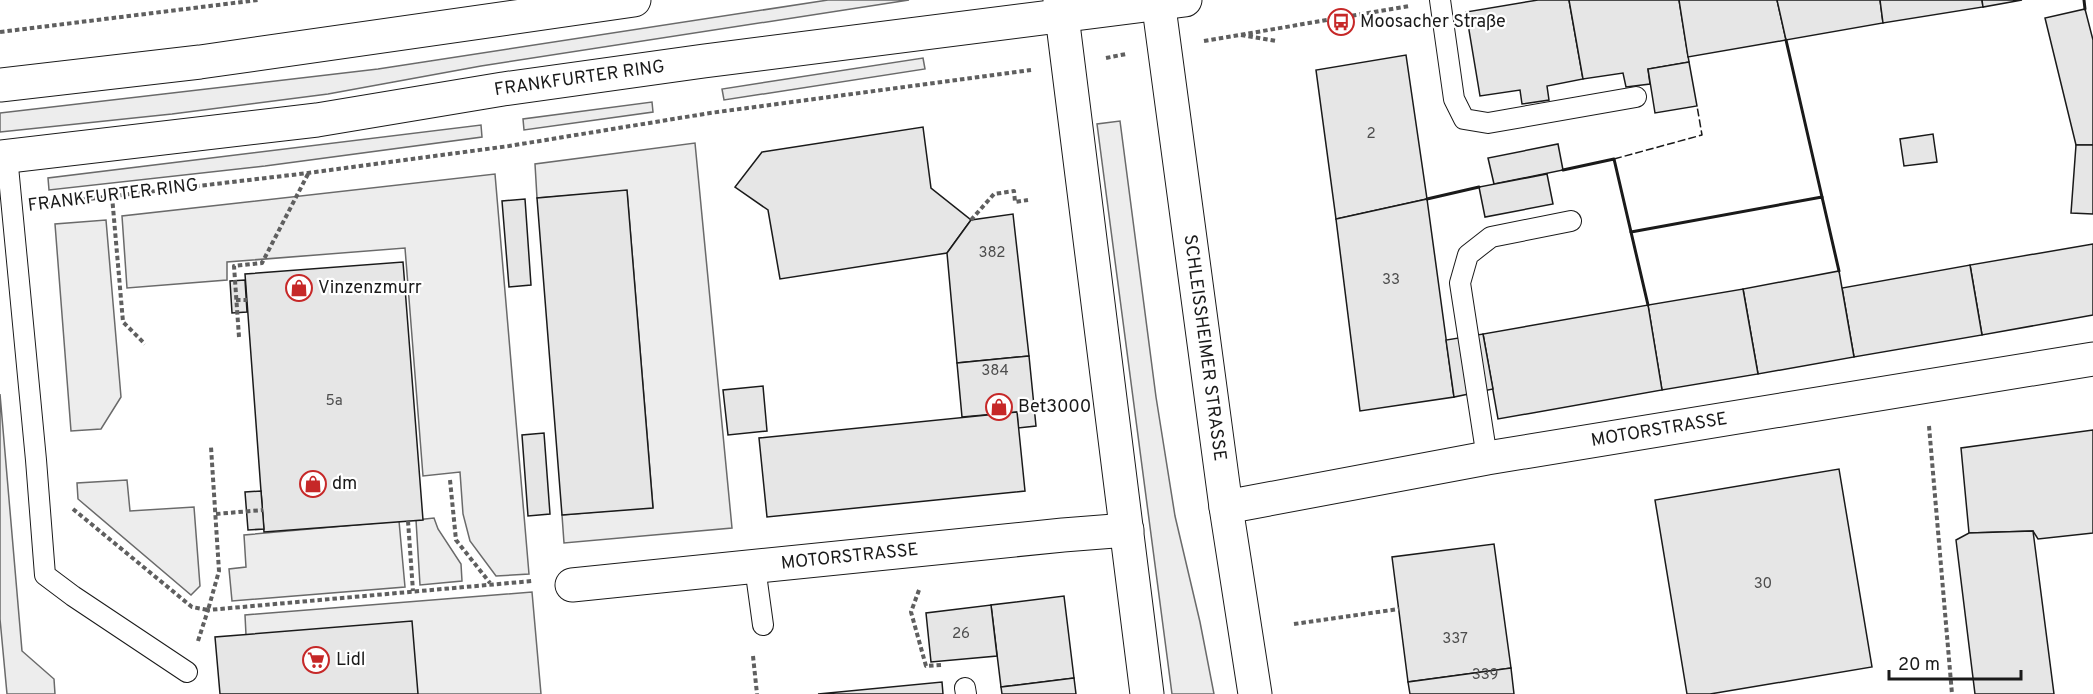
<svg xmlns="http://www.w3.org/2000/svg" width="2093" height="694" font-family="Overpass,sans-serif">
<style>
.green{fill:#ededed;stroke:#6a6a6a;stroke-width:1.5}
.building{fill:#e6e6e6;stroke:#1a1a1a;stroke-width:1.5}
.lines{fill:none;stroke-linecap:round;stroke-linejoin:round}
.service-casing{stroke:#1a1a1a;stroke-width:22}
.minor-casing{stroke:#1a1a1a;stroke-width:35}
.secondary-casing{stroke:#1a1a1a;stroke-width:35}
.primary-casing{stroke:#1a1a1a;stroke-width:35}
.path{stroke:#5f5f5f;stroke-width:4;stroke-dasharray:4.5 3;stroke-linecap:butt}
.service{stroke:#fff;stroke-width:20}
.minor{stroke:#fff;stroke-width:33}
.secondary{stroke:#fff;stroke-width:33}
.primary{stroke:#fff;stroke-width:33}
.fence{stroke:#1a1a1a;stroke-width:1.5;stroke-dasharray:8 3;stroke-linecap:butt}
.wall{stroke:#1a1a1a;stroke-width:3}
.labels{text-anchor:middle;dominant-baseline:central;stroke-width:4.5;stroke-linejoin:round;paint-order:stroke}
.number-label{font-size:15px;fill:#4d4d4d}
.poi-label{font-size:18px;fill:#1a1a1a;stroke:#fff;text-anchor:start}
.street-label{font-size:18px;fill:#1a1a1a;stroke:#fff}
</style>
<rect width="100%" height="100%" fill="#fff"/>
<g class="green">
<polygon points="828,0 909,0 481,66 328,94 172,114 0,132 0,113 378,69"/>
<polygon points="923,58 925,69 724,100 722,89"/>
<polygon points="652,102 653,112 524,130 523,119"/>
<polygon points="1120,121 1156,397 1175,516 1200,622 1214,694 1172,694 1097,124"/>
<polygon points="481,125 482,137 265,166 49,190 48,178"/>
<polygon points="695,143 732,528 564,543 562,515 653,507 627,191 537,198 535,164"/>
<polygon points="495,174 529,574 496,576 470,541 463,514 460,472 423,476 405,248 227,262 227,280 127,288 122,216"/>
<polygon points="106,220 121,397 101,429 71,431 55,224"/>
<polygon points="0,394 22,651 54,679 55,694 7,694 0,619"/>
<polygon points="127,480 130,511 194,507 200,586 191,595 78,499 77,483"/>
<polygon points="434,518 438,529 461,564 462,581 420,585 416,520"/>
<polygon points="399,521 405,587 232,601 229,569 246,567 244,535"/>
<polygon points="532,592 541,694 418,694 246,635 245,615"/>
</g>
<g class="building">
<polygon points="1538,0 1569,0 1583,79 1547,86 1549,100 1522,104 1520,90 1480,96 1466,12"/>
<polygon points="1569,0 1679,0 1689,62 1648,69 1650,84 1626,87 1623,73 1583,79"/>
<polygon points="1679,0 1777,0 1786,40 1688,57"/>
<polygon points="1777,0 1880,0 1883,23 1786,40"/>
<polygon points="1880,0 1982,0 1983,7 1883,23"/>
<polygon points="1982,0 2022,0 1983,7"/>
<polygon points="2085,9 2093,40 2093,145 2076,145 2045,18"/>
<polygon points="1406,55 1427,199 1336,219 1316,70"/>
<polygon points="1689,62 1697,106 1655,113 1648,69"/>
<polygon points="923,127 931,188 971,220 947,253 780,279 768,210 735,187 762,152"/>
<polygon points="1933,134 1937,162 1904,166 1900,139"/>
<polygon points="1558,144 1563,170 1494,184 1488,158"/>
<polygon points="2076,145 2093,145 2093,214 2071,213"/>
<polygon points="1547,174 1553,204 1485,217 1479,187"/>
<polygon points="627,190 653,508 562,515 537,198"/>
<polygon points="525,199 531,285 509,287 502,201"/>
<polygon points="1427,199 1454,397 1360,411 1336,219"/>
<polygon points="1013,214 1029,356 957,363 947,253 971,220"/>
<polygon points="2093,244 2093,315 1982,335 1970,265"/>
<polygon points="403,262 423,520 264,532 245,274"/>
<polygon points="1970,265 1982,335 1854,357 1842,288"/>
<polygon points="1839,271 1854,357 1758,374 1743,289"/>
<polygon points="245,280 247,312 232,313 230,281"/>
<polygon points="1743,289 1758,374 1662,390 1648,305"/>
<polygon points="1648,305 1662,390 1498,419 1483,334"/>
<polygon points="1483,334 1493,389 1454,397 1446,340"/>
<polygon points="1029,356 1036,426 1018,428 1017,412 962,417 957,363"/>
<polygon points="763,386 767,431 728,435 723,390"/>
<polygon points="1017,412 1025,491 767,517 759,438"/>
<polygon points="2093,430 2093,533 2038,539 2033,531 1969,533 1961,448"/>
<polygon points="544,433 550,514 528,516 522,435"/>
<polygon points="1839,469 1872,667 1710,694 1687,694 1655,500"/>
<polygon points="261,491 264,529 248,530 245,492"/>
<polygon points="2033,531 2054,694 1975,694 1956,540 1969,533"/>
<polygon points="1494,544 1511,668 1408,682 1392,557"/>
<polygon points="1064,596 1074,678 1001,687 991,605"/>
<polygon points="991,605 997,656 931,662 926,613"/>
<polygon points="412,621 418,694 220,694 215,637"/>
<polygon points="1511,668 1514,694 1410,694 1408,682"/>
<polygon points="1074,678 1076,694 1002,694 1001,687"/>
<polygon points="942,682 943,694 818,694"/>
</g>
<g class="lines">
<defs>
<g id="service">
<polyline points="1440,0 1454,99 1464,119 1488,123 1636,97"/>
<polyline points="7,156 36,460 45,575 73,596 187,672"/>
<polyline points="1487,458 1460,283 1468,255 1491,237 1571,221"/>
<polyline points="755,567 763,625"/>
<polyline points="965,688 966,694"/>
</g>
<g id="minor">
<path id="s1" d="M1226,507L1487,458L2093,359"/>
<path id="s2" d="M572,585L1063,535L1127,530"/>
</g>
<g id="secondary">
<polyline points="1060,0 1147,694"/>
<path id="s3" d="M1158,0L1226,507L1255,694"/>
</g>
<g id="primary">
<polyline points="0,85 200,62 634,0"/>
<path id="s4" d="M0,157L317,120L503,89L704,61L1185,0"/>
</g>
</defs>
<use href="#service" class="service-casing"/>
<use href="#minor" class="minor-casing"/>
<use href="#secondary" class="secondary-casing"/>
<use href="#primary" class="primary-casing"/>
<g class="path">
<polyline points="0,32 258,0"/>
<polyline points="1241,35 1276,41"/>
<polyline points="1204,41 1409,6"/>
<polyline points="1106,58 1126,54"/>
<polyline points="112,196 123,322 145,344"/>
<polyline points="46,204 308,173 509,146 710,113 1031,70"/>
<polyline points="971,220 994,194 1014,191 1015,202 1028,200"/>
<polyline points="236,300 247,300"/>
<polyline points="239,337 234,266 262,263 308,174"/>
<polyline points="1929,426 1952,694"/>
<polyline points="450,480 456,540 490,583"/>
<polyline points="73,509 192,607 208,610 219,571 211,447"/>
<polyline points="216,514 263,510"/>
<polyline points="408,521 413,591"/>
<polyline points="919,590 911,612 926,666 941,665"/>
<polyline points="1294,624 1399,609"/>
<polyline points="198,641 208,610 532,581"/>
<polyline points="753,656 757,694"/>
</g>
<use href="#service" class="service"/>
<use href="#minor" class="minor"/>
<use href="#secondary" class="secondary"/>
<use href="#primary" class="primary"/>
<polyline class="fence" points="1614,159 1702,135 1697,106"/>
<g class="wall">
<polyline points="2084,0 2085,9"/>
<polyline points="1786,40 1822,197"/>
<polyline points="1563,170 1614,159 1648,305"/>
<polyline points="1427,199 1479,187"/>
<polyline points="1631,232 1822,197 1839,271"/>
</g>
</g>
<defs>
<symbol id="bus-ring" viewBox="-11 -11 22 22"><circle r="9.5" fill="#fff" stroke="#c62828" stroke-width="1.5"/><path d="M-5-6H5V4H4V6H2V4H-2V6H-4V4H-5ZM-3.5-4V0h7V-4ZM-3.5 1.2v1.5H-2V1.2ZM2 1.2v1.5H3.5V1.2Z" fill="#c62828"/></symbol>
<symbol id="shop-ring" viewBox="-11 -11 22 22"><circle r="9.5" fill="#fff" stroke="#c62828" stroke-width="1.5"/><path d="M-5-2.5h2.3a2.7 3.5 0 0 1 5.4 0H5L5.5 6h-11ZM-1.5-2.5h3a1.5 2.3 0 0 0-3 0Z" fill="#c62828"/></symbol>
<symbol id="supermarket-ring" viewBox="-11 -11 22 22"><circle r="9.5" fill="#fff" stroke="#c62828" stroke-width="1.5"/><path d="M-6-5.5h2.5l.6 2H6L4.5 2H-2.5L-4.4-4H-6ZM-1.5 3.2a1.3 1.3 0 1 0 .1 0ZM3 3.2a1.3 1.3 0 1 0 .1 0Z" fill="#c62828"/></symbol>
</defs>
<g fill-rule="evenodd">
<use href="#bus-ring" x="1326" y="7" width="30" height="30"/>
<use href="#shop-ring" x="284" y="273" width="30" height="30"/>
<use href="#shop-ring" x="984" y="392" width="30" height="30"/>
<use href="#shop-ring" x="298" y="469" width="30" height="30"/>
<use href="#supermarket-ring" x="301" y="645" width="30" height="30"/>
</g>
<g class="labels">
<g class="number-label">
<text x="1371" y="134">2</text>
<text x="992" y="253">382</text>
<text x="1391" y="280">33</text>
<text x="995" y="371">384</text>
<text x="334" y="401">5a</text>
<text x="1763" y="584">30</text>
<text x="961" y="634">26</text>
<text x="1455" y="639">337</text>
<text x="1485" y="675">339</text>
</g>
<g class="poi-label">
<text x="1360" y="22">Moosacher Straße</text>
<text x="318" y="288">Vinzenzmurr</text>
<text x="1018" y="407">Bet3000</text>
<text x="332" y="484">dm</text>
<text x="336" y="660">Lidl</text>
</g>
<g class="street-label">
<text stroke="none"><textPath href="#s4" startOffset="585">FRANKFURTER RING</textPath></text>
<text transform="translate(113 196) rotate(-7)">FRANKFURTER RING</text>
<text stroke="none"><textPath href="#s3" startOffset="351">SCHLEISSHEIMER STRASSE</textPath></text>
<text stroke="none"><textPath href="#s1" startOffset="440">MOTORSTRASSE</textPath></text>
<text stroke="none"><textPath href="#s2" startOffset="279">MOTORSTRASSE</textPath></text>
</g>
</g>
<path d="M1889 670v9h132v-9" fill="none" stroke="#1a1a1a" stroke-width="3"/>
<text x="1898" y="670" font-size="18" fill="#1a1a1a" stroke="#ffffff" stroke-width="4.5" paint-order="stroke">20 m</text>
</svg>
